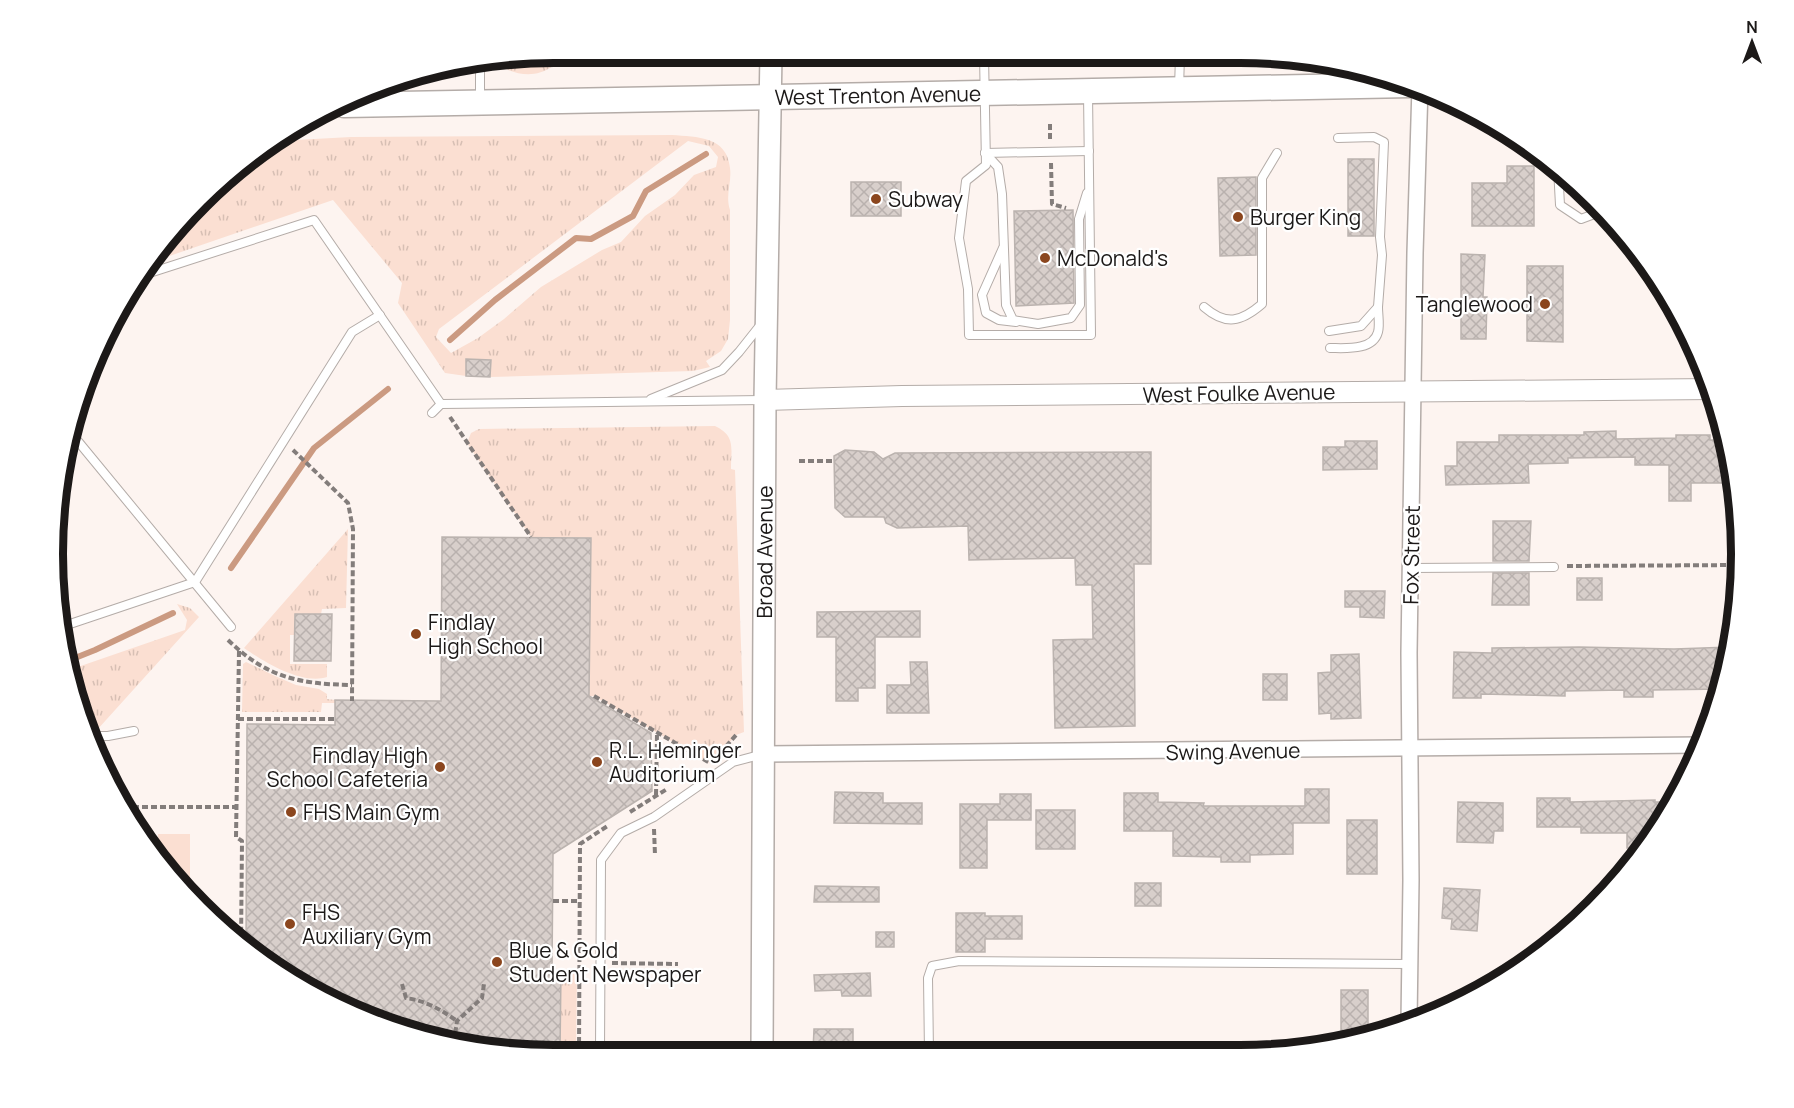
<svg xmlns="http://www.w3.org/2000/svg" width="1794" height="1108" font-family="Manrope,sans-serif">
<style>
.grass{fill:url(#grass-tufts);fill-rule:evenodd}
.pitch{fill:#fbdfd2}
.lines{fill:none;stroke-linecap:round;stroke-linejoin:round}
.stream{stroke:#cb9a81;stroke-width:6}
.building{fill:url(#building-cross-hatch);stroke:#bbb3af;stroke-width:1.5}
.service-casing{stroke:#b4aca8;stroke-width:10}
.minor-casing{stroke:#b4aca8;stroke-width:18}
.tertiary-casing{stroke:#b4aca8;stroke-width:22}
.secondary-casing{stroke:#b4aca8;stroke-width:24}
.primary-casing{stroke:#b4aca8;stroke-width:27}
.path{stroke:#837d7b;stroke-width:4;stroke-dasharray:6 3;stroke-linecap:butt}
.service{stroke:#fff;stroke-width:8}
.minor{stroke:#fff;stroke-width:15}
.tertiary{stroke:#fff;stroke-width:20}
.secondary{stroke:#fff;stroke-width:21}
.primary{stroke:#fff;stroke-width:24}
.poi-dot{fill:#8b461e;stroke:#fff;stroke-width:2}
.labels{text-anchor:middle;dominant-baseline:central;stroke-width:4.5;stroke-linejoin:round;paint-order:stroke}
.street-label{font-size:21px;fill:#1c1918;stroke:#fff}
.poi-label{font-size:21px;fill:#1c1918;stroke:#fff;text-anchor:start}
.rim{fill:none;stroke:#1c1918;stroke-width:8}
</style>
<defs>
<pattern id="grass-tufts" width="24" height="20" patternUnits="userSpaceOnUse" patternTransform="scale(1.5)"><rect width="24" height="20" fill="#fbdfd2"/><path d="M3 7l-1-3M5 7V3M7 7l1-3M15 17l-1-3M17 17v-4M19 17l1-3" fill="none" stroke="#d7bfb4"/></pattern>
<pattern id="building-cross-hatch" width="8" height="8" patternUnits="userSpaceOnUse" patternTransform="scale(1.5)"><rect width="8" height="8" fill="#d8cfcb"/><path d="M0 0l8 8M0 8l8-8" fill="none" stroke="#b9b1ae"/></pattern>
</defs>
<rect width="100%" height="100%" fill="#fdf4f0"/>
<g class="grass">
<path d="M558,53L553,66C534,79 517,75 497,65V62Z"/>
<polygon points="821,54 909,55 827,59"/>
<path d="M672,135C697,137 727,136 730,168C732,183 725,195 730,210V320L728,339L721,351L706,361L710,367L693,371L490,377L491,360L467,359L466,376L445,373L398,303L402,283L333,200L149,263L249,156L277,141L351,137ZM688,141L709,146L718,157L716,167L694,175L675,195L645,216L621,242L602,250L541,287L504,319L478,338L451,353L436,337L439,329Z"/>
<path d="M715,426C736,436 731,448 731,469L735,470L744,732L736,735L711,764L594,696H589L591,538L531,537L467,443L471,433L479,429Z"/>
<path d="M348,529L346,608L322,609L321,614H295V635H290V664H327V677C302,685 264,662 244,648Z"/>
<polygon points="177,604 190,608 199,617 97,730 87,730 79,715 72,669 185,630 187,620"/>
<polygon points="246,662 275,676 296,685 319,689 327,694 327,699 335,700 335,703 322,703 321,712 242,712 243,664"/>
<polygon points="561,971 577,971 576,1052 560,1052"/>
</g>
<polygon class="pitch" points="158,834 190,834 190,889 158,855"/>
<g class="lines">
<g class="stream">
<polyline points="450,340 495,300 576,238 591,239 633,216 646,191 706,154"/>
<polyline points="231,568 314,448 388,389"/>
<polyline points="70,660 95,650 173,613"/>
</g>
</g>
<g class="building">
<rect x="1348" y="159" width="26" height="77"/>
<polygon points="1507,166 1534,166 1534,226 1472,226 1472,183 1507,183"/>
<polygon points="1256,177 1256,255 1220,256 1218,178"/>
<rect x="851" y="182" width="50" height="34"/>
<polygon points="1073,210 1074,303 1016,306 1014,211"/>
<polygon points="1461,254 1485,255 1483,297 1487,297 1486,339 1461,339"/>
<polygon points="1527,266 1563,266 1563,342 1527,341"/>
<polygon points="466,359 491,360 490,377 466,376"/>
<polygon points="1616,431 1616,439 1676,438 1676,435 1710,435 1710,440 1726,440 1736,483 1691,483 1691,501 1669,501 1669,465 1635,465 1635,457 1568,458 1568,463 1528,464 1529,483 1446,485 1445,466 1457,466 1457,442 1499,442 1499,435 1584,435 1584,432"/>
<polygon points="1345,441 1377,441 1377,469 1323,470 1323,447 1345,447"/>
<polygon points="845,450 874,452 883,459 895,453 1151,452 1151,564 1134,564 1135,726 1055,728 1053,640 1093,639 1092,585 1076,585 1075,558 969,560 968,526 897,528 886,523 884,517 845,517 835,508 834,456"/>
<polygon points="1493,521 1531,521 1529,561 1493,561"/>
<polygon points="442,537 591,538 589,696 651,733 652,791 553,854 552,971 561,971 560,1052 489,1051 362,1017 246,949 247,724 335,725 335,700 441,701"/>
<polygon points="1493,573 1529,573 1529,605 1492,605"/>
<rect x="1577" y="578" width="25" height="22"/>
<polygon points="1345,591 1385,591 1384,618 1360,617 1360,607 1345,607"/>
<polygon points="920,611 920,637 875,637 875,688 858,688 858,701 836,701 836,637 817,637 817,612"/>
<polygon points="295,614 332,614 331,661 294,661"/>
<polygon points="1579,647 1674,649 1730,647 1722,689 1653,690 1653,697 1624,697 1624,690 1565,691 1565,696 1481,694 1481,698 1453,698 1454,652 1492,653 1492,648"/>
<polygon points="1359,654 1361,718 1331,719 1331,713 1319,714 1318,673 1331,672 1331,655"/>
<polygon points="910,662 927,662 929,713 887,713 887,685 911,685"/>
<rect x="1263" y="674" width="24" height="26"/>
<polygon points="1305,789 1329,789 1329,823 1293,823 1293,854 1250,855 1250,862 1221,862 1221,857 1173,856 1173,831 1124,831 1124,793 1158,793 1158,802 1204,803 1203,806 1305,806"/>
<polygon points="835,792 883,793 883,803 922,803 922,824 834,823"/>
<polygon points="1000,794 1031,794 1031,820 987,820 987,868 960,868 960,804 1000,804"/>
<polygon points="1537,798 1570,798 1570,802 1655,800 1655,802 1673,802 1645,848 1627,848 1627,833 1581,833 1581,827 1537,827"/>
<polygon points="1458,802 1503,803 1503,831 1494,831 1493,843 1457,842"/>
<rect x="1036" y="810" width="39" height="39"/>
<rect x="1347" y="820" width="30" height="54"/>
<rect x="1135" y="883" width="26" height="23"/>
<polygon points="815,886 879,887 879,902 814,902"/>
<polygon points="1444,888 1480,890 1477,931 1451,929 1452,919 1442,918"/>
<polygon points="956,913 985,913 985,916 1022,916 1022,939 985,939 985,952 956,952"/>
<rect x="876" y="932" width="18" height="15"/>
<polygon points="870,973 871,996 842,996 841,990 815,991 814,975"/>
<rect x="1341" y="990" width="27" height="46"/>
<polygon points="814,1029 853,1029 853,1052 813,1051"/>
</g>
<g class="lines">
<defs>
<g id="service">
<polyline points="984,55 986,165 966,181 959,238 968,289 969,335 1091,335 1088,93"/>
<polyline points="480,65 480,100"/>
<polyline points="1179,88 1180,56"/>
<polyline points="985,153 998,167 1002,194 1006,305 1013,320 1038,324 1071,318 1080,305 1079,219 1087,193"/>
<polyline points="985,153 1089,151"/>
<polyline points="1558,168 1560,205 1581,219 1597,213 1600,208"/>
<polyline points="1003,248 982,295 986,313 999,320 1016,322"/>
<polyline points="137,277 314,220 441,404"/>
<path d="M1204,307C1226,326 1241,322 1262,304V178L1277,153"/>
<polyline points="1329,331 1361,326 1378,307 1382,255 1380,237 1384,142 1374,137 1338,138"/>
<path d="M1330,348C1345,348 1373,351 1378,332C1380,325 1378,315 1378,307"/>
<polyline points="651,399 722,370 739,352 762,323"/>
<polyline points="432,413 441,404 763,400"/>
<polyline points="72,434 231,627"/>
<polyline points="1411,568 1554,567"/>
<polyline points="64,626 195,582 352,332 380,315"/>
<polyline points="89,736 108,736 134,731"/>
<polyline points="600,1052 601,860 621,833 654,817 733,762 763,754"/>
<polyline points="929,1053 928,978 932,966 959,961 1409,964"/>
</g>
<g id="minor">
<polyline points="765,754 1701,745"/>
<polyline points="1409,1022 1411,880 1409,653 1415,253 1420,87"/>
</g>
<polyline id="tertiary" points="765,400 902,396 1713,389"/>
<g id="secondary">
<path id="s1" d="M762,1052L765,400L771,54"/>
</g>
<g id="primary">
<path id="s2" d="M344,105L1411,85"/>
</g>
</defs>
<use href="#service" class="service-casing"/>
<use href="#minor" class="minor-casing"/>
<use href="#tertiary" class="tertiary-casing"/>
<use href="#secondary" class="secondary-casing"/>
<use href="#primary" class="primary-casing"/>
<g class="path">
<polyline points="1050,124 1050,140"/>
<polyline points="1051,163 1052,204 1066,208"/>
<polyline points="450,417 531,537"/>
<polyline points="293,450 348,503 353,529 352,701"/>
<polyline points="799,461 834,461"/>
<polyline points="1567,566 1740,565"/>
<path d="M228,640C267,678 300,684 352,685"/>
<polyline points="239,651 236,837 242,841 241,944"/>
<polyline points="594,696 710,763"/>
<polyline points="238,719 335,719"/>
<polyline points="720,753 736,735"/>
<polyline points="656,795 657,734"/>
<polyline points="124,807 236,807"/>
<polyline points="630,812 667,789"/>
<polyline points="654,829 655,855"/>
<polyline points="553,901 580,901"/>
<polyline points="612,963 678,964"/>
<path d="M402,984L406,998C426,1001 440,1009 457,1021"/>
<polyline points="454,1042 457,1021 482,998 484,984"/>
<polyline points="579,1052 580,844 609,825"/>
</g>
<use href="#service" class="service"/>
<use href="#minor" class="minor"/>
<use href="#tertiary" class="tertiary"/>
<use href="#secondary" class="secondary"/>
<use href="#primary" class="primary"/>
</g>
<g class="poi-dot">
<circle cx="876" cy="199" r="6"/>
<circle cx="1238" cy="217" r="6"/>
<circle cx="1045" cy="258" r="6"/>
<circle cx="1545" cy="304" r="6"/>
<circle cx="416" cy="634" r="6"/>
<circle cx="597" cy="762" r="6"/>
<circle cx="440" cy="767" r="6"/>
<circle cx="291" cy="812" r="6"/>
<circle cx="290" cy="924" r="6"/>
<circle cx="497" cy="962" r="6"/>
</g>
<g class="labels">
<g class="street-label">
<text stroke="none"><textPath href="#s2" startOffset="534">West Trenton Avenue</textPath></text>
<text transform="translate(1239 393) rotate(-1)">West Foulke Avenue</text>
<text stroke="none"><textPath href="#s1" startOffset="500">Broad Avenue</textPath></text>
<text transform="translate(1411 555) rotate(-89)">Fox Street</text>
<text transform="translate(1233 751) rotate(-1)">Swing Avenue</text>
</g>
<g class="poi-label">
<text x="888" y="199">Subway</text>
<text x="1250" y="217">Burger King</text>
<text x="1057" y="258">McDonald's</text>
<text x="1533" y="304" text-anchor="end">Tanglewood</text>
<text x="428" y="622">Findlay<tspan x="428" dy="24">High School</tspan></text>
<text x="609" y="750">R.L. Heminger<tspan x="609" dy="24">Auditorium</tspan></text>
<text x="428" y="755" text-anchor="end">Findlay High<tspan x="428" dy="24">School Cafeteria</tspan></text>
<text x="303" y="812">FHS Main Gym</text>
<text x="302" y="912">FHS<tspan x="302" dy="24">Auxiliary Gym</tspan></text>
<text x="509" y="950">Blue &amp; Gold<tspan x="509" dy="24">Student Newspaper</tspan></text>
</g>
</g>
<path d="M0 0H1794V1108H0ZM554 63H1240A491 491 0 0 1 1731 554V554A491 491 0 0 1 1240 1045H554A491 491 0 0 1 63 554V554A491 491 0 0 1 554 63Z" fill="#fff" fill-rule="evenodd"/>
<path class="rim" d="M554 63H1240A491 491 0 0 1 1731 554V554A491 491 0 0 1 1240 1045H554A491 491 0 0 1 63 554V554A491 491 0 0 1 554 63Z"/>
<g transform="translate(1752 42)" stroke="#ffffff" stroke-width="4.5" paint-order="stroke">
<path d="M0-4.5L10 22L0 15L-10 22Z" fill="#1c1918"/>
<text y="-9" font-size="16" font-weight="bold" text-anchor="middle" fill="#1c1918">N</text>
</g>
</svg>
